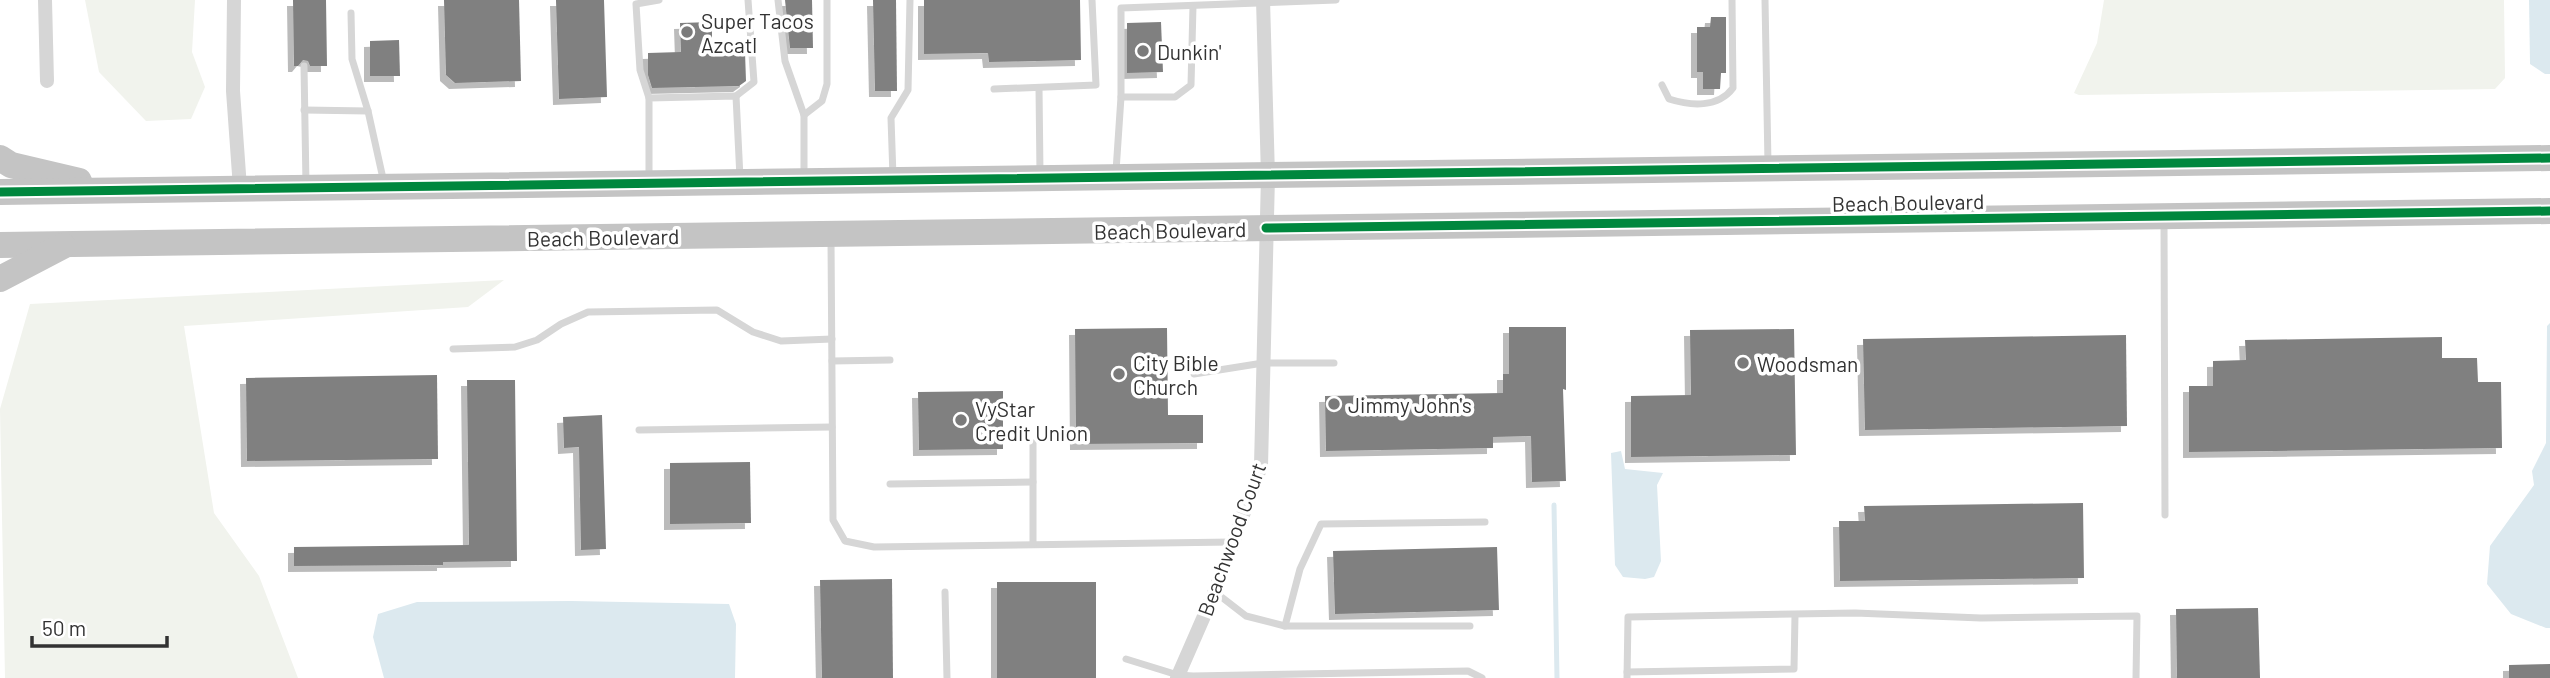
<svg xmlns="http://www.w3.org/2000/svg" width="2550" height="678" font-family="Barlow,sans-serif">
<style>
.green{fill:#f1f3ed}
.water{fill:#dce9ef}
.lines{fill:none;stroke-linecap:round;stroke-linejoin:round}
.stream{stroke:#dce9ef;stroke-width:5}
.building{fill:#808080;filter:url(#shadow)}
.lane{stroke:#d6d6d6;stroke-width:7}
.street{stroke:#d6d6d6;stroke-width:14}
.highway{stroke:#c4c4c4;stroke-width:26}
.cycleway-casing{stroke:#fff;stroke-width:13}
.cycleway{stroke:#00873e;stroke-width:9}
.poi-dot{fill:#7a7a7a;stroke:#fff;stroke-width:2.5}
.labels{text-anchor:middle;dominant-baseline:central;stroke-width:7;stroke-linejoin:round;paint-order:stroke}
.poi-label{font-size:21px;fill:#323232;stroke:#fff;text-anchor:start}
.street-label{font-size:21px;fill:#323232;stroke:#fff}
</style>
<defs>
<filter id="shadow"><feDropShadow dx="-6" dy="6" stdDeviation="0" flood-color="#0004"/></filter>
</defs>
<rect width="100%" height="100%" fill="#fff"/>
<g class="green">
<polygon points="85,0 195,0 192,52 205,87 191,119 146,121 99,72"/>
<polygon points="2104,0 2504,0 2505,78 2495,89 2079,95 2074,93 2097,43"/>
<polygon points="504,280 468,307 184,326 214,513 259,576 298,678 5,678 0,409 30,304"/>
</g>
<g class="water">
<polygon points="2529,0 2550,0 2550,74 2545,74 2530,64"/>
<polygon points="2550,323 2550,628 2546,628 2511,614 2487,584 2490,546 2534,485 2532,471 2546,443 2547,326"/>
<polygon points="1621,451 1625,469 1663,473 1657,485 1661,561 1654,577 1645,579 1623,577 1615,565 1611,453"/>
<polygon points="571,601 729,604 736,624 735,678 384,678 373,637 378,614 417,602"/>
</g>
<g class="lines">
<polyline class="stream" points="1554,505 1557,678"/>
</g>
<g class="building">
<polygon points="293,0 326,0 327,66 310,66 308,61 303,60 298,66 294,66"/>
<polygon points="444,0 519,0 521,81 455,83 446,75"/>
<polygon points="556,0 604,0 607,97 559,99"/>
<polygon points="785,0 812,0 813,48 790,48"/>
<polygon points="873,0 896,0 897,91 875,91"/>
<polygon points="924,0 1080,0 1081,60 989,62 988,53 924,54"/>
<polygon points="1711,17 1726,17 1726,73 1721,73 1720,89 1703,89 1703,72 1697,72 1697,27 1710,27"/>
<polygon points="712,22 712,53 745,52 746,81 739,86 652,88 648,75 648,53 681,52 680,23"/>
<polygon points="1161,22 1163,72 1127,73 1127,23"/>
<polygon points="399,40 400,76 370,76 370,41"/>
<polygon points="1509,327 1566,327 1566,390 1563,389 1566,481 1532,482 1531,436 1493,437 1493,448 1326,451 1325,396 1503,393 1503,374 1509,374"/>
<polygon points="1167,328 1168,415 1203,415 1203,443 1076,444 1075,329"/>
<polygon points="1794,329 1796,455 1631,457 1631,396 1691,395 1690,330"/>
<polygon points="2126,335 2127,426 1865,430 1863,339"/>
<polygon points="2442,337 2442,358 2477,358 2478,382 2501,382 2502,448 2189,452 2189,386 2213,386 2213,361 2246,360 2245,340"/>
<polygon points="437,375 438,459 247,461 246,378"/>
<polygon points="467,380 515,380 517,561 443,562 443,565 294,566 294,547 469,545"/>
<polygon points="1003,391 1003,449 919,450 918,392"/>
<polygon points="602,415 606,549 581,550 579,447 564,448 563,417"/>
<polygon points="750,462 751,523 670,524 670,463"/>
<polygon points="2083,503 2084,578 1840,581 1839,521 1865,521 1864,506"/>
<polygon points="1497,547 1499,610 1335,614 1333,551"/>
<polygon points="892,579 893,678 822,678 820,580"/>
<rect x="997" y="582" width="99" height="96"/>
<polygon points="2258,608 2260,678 2177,678 2176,609"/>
<polygon points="2550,664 2550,678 2509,678 2509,665"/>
</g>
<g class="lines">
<g class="lane">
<polyline points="778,0 785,61 804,115 804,177"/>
<polyline points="1765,0 1768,164"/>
<polyline points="351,13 352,59 368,111 384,183"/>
<polyline points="304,66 306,185"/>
<path d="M1662,85L1669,99C1691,106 1718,108 1733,88L1732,0"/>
<polyline points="1039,88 1040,174"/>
<polyline points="994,89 1096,85 1092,0"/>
<polyline points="736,96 754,82 748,0"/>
<polyline points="1121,97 1175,97 1191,85 1193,6"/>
<polyline points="649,98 640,70 636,4 659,0"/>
<polyline points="304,110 368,111"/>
<polyline points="804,115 822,101 827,84 827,0"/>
<polyline points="1116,171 1121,97 1121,8 1336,0"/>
<polyline points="893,177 891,118 908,90 910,0"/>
<polyline points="649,179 649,98 736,96 740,178"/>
<polyline points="2164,220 2165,515"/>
<polyline points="831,240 833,520 845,541 874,547 1232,542"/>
<polyline points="453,349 515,347 537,340 561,324 588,312 717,310 753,332 781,341 832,339"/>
<polyline points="832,361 890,360"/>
<polyline points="1194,374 1263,363 1334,363"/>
<polyline points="639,430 832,427"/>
<polyline points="1033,443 1033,544"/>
<polyline points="890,484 1033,482"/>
<polyline points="945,592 947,678"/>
<polyline points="1215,592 1246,616 1285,626 1470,626"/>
<polyline points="1285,626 1300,569 1321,524 1485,522"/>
<polyline points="1126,659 1178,675 1193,676 1468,671 1482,678"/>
<polyline points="1627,672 1794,669 1795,615"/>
<polyline points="1627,678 1628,617 1855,613 1981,618 2137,616 2136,678"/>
</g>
<g class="street">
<polyline points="45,0 47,81"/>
<polyline points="234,0 233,91 240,188"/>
<polyline points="1177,678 1215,591 1261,466 1268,176 1263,0"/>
</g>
<g class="highway">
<polyline points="0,158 11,165 79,181"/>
<polyline points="0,192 2550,158"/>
<polyline points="0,245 2550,211"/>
<polyline points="0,279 63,246"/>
</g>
<defs>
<g id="cycleway">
<polyline points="0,192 2550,158"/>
<polyline points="1266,228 2550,211"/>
</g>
</defs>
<use href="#cycleway" class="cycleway-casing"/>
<use href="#cycleway" class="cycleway"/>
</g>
<g class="poi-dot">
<circle cx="687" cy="32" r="7"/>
<circle cx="1143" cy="51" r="7"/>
<circle cx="1743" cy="363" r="7"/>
<circle cx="1119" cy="374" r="7"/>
<circle cx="1334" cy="404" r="7"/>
<circle cx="961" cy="420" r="7"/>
</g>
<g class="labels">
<g class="poi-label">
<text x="701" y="20">Super Tacos<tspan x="701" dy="24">Azcatl</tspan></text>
<text x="1157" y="51">Dunkin'</text>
<text x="1133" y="362">City Bible<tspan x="1133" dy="24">Church</tspan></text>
<text x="1757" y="363">Woodsman</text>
<text x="1348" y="404">Jimmy John's</text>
<text x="975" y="408">VyStar<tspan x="975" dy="24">Credit Union</tspan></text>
</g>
<g class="street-label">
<text transform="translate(1908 202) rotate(-1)">Beach Boulevard</text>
<text transform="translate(1170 230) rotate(-1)">Beach Boulevard</text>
<text transform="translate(603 237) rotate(-1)">Beach Boulevard</text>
<text transform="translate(1231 539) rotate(-70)">Beachwood Court</text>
</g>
</g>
<path d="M32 636v10h135v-10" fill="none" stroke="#323232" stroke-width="3.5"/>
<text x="42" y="636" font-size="21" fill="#323232" stroke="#ffffff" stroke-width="5" paint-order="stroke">50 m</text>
</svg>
